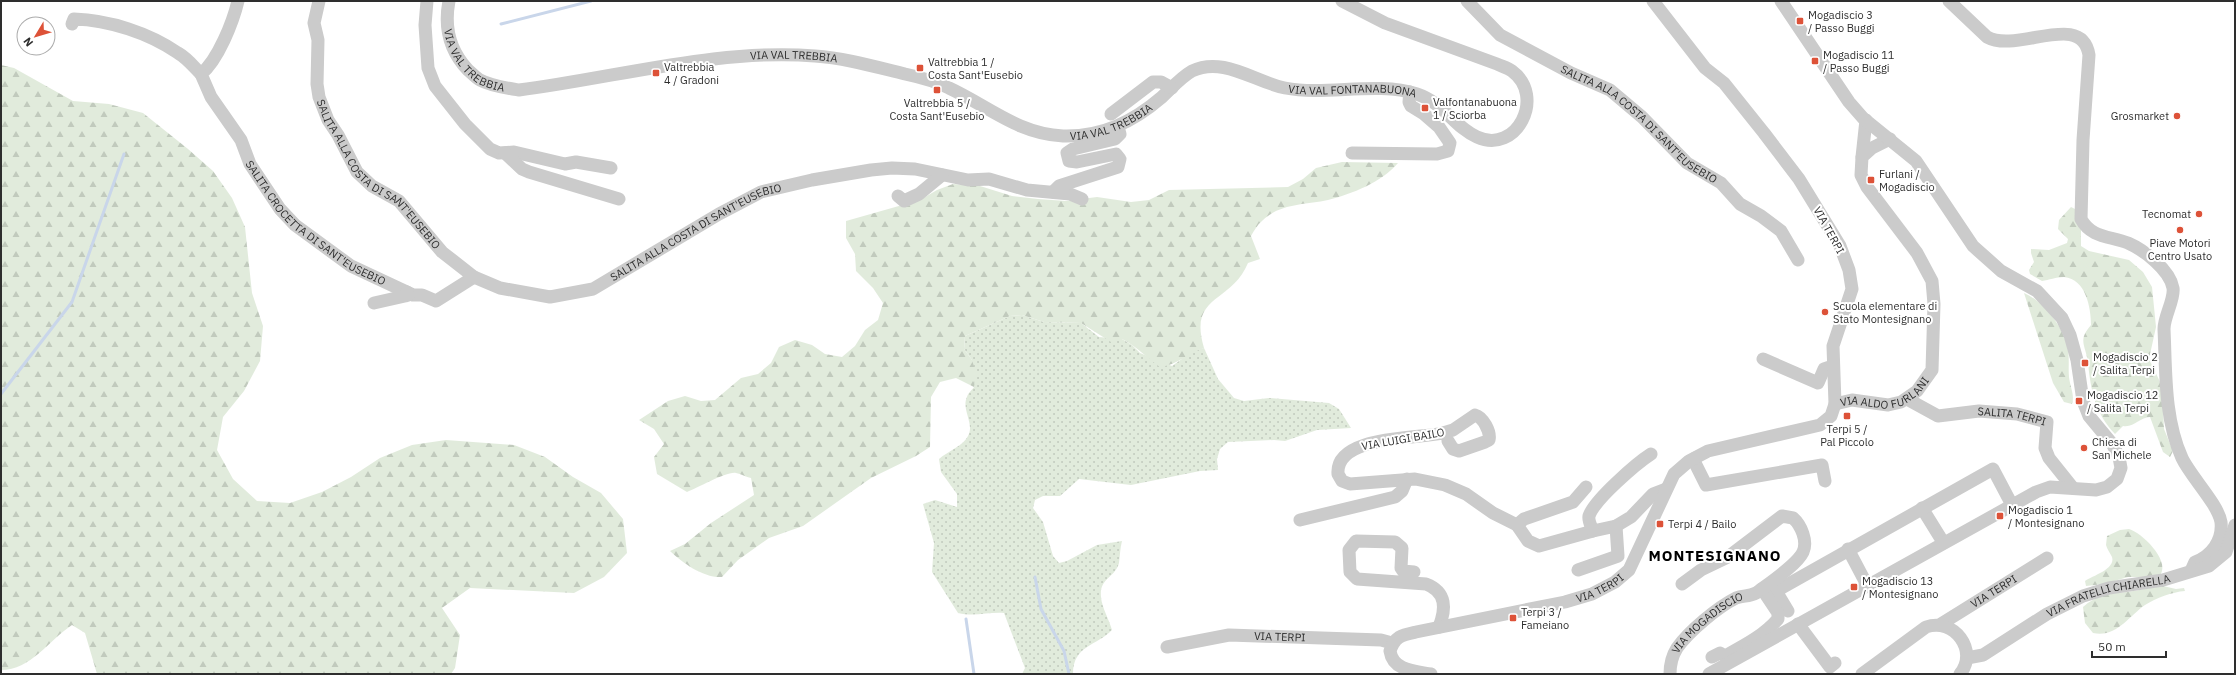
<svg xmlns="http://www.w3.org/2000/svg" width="2236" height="675" font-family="'IBM Plex Sans',sans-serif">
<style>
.grass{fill:url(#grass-dots)}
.forest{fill:url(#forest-firs)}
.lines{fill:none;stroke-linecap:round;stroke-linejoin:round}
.stream{stroke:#c9d6ea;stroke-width:3}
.minor{stroke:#cbcbcb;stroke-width:13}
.poi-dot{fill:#dd5238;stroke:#fff;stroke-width:1.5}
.labels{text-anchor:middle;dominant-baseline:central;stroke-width:4;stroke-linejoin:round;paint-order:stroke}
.poi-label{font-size:11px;fill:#2e2e2e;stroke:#fff;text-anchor:start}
.street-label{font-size:11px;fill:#2e2e2e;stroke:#fff}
.district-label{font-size:15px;font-weight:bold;letter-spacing:1px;fill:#000;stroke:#fff}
</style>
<defs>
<pattern id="grass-dots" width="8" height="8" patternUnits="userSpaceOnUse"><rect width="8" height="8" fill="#e1ebdc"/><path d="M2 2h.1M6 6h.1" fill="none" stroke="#c1cabd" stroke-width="1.8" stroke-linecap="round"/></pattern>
<pattern id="forest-firs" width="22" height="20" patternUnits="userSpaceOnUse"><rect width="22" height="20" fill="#e1ebdc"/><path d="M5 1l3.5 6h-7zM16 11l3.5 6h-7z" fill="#c1cabd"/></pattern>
</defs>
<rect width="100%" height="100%" fill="#fff"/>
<path class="grass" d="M1022,315L1044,322L1081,323L1099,337L1122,339L1132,345L1140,353L1172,366L1193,351L1204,348L1218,379L1234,398L1244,401L1269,398L1329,403L1339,409L1351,428L1317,430L1285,441L1274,440L1228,442L1220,449L1217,459L1218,470L1200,471L1131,485L1079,479L1060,496H1043L1035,500L1033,508L1043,522L1053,556L1059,563L1067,561L1097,545L1122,541C1120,548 1120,556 1119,563C1115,578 1099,578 1101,597C1102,608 1109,619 1112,630C1097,646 1073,645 1073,674H1022L1025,668L1004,613C988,612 974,617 958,613L932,572L934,543L923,504L935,500L957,507V494L941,472L939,459C947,452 964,445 968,436C975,424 961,409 967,397C968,393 972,390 974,387L972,360L964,349L965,336L1010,316Z"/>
<g class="forest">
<path d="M1,65L14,68L73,101L109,104L143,113L188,149L213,171L232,198L245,227L252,293L263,326L260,361L244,391L223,417L217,450L233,479L257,501L290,503L322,492L351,477L380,458L412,445L446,440L514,445L545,457L573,477L601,493L623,519L627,553L604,577L574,593L470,588L442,608L460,635L455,668L451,674H97L85,633L72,625C48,641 31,670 1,670Z"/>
<path d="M1342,162L1398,163C1382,182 1352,194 1328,200C1305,205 1280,203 1262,221C1257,225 1254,231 1251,236L1260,259L1248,263C1231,304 1188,294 1204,348C1188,353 1177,365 1160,367C1147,358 1136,346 1122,339L1111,342L1081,323L1044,322L1022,315L1010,316L965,336L964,349L972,360L976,373L974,387L956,378L940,382L931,397L930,447L916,456L871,478L803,526L769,538L738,560L722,577C703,578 683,563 670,551L685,544L711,523L754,495L751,478C746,477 741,474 736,473C727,471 698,488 687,492L657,474L654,457L664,444L654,429L639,420L668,401L685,396L701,401L715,400L741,378L758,374L771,363L779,347L795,340L812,345L825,354L842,357L855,346L865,330L878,320L883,303L873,288L856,271L855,254L846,238V221L920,200L937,190L953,184L980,186L1012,196L1038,199L1066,201L1097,197L1131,202L1149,200L1169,190L1288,187L1303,179L1316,168Z"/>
<path d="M2071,207L2075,209L2081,229V246L2089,251L2129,260L2143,272L2152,287L2156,327L2149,359L2162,386L2164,429L2173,451L2170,457L2163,452L2150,417C2140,417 2134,428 2123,426L2115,434C2095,413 2091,391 2088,363C2086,345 2077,341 2091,325C2091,308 2086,279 2064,277C2056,277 2049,280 2042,281L2030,274L2029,270L2034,262L2031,253V249L2049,250L2067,243L2068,239L2058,229L2059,220Z"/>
<path d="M2024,293C2043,301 2063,326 2067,346C2070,357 2068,367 2069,377C2070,387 2075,395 2072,404L2064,402L2053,383Z"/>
<path d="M2129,529C2142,533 2169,559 2161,574L2149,577H2128L2104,584L2086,586L2085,581C2092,576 2116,569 2112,557C2110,553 2107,549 2106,545L2107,536L2120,530Z"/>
<path d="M2163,586L2176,589L2184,588L2185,591C2172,592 2156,598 2145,605C2128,617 2116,638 2093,633L2085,623L2083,607C2096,595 2109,594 2126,592C2139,591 2151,587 2163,586Z"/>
</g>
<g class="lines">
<g class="stream">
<polyline points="501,24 591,1"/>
<polyline points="1,394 72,302 124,154"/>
<polyline points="1035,577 1041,609 1064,651 1069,674"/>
<polyline points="966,619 974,674"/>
</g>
<g class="minor">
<path id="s1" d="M238,1C233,22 218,60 201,74L211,97L241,140L250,164L280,209L295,225L351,266L413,295H422L436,301L474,277"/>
<path id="s2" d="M319,1L314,23L318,40L317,84L319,97L328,120L338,135L357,172L372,186L399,201L442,252L474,277L500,288L550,297L593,289L719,214L761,192L812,180L871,170L892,168L915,169L968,180L989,179L1027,190L1070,194L1082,199"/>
<polyline points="427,1 425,25 428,68 435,86 465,124 490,149 499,153 514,152 565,164 576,162 611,168"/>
<path id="s3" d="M449,1C444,27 450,51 468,70C472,73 476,78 480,80C491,86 506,88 519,90C615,78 719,48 815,56C845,58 876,67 905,74C919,77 935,81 949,88C988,106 1018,134 1063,136C1102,137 1133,122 1162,97C1172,88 1180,78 1192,71C1223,56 1255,82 1285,88C1327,96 1376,81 1417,94C1444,103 1454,127 1477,137C1517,155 1546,96 1512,71C1508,68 1501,66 1497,64L1385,23L1342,1"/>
<path id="s4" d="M1467,1L1500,35L1571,73L1610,90L1642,117L1687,163L1721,183L1740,204L1761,216L1781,231L1798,260"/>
<path d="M1949,1L1987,37C2017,54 2082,10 2089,55L2083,140L2081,219C2091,238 2110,236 2128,243C2144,250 2170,270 2173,288C2175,299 2164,316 2164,329C2166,371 2164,418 2182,458C2191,477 2218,504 2221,522C2223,541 2211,556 2195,562L2191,571"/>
<path d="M72,24L74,19C109,20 149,33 178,53C187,58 194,67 201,74"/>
<polyline points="1111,114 1153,82 1161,82 1172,88"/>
<polyline points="505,153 522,169 529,172 619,199"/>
<polyline points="1352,153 1437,154 1448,151 1450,143 1439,127 1424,114 1411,106 1409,102 1410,92"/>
<polyline points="1862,157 1866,120"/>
<polyline points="1053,192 1059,186 1118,167 1120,159 1116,154 1077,162 1069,161 1067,153 1073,149 1115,139 1120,134 1118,127"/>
<polyline points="898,196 904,201 919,194 942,175"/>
<polyline points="374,303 405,296 408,295 407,292"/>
<polyline points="1763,359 1818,383 1824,369 1833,366"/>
<path id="s5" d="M1907,399L1938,416L1979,411L2017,414L2047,422L2045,448L2049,458L2073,488"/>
<path id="s6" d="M1835,404L1852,400L1888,405L1901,402L1917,391L1932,370L1934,304L1932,281L1917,253L1867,187L1861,175L1862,157L1872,148L1890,139"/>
<path d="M1448,441L1453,449L1459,451L1485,442L1489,440C1491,432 1483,417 1475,415L1453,430L1443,433C1418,439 1335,435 1338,474L1342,481L1350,484L1415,479L1445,485L1466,494L1493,513L1517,525L1528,541L1539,546L1593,531L1616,526L1631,517L1653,494L1666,489"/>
<polyline points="1695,458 1695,463 1706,485 1822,465 1825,481"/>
<polyline points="1922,508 1943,542"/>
<polyline points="1300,520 1395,497 1402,491 1407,479"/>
<polyline points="1517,525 1524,519 1573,502 1586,487"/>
<path d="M1593,531C1591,526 1588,521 1589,516C1594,500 1637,463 1651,454"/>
<polyline points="1848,549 1867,585"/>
<polyline points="1578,570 1618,556 1616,526"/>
<path d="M1414,572L1403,571L1401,568L1402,548L1395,542L1356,541L1349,550L1350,572L1357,579L1426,584C1447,592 1446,609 1439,627"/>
<polyline points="1788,611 1776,591 1993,469 2012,505"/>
<polyline points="1798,624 1830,667 1835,663"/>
<path id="s7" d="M1941,624L2047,558"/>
<path id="s8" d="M1167,647L1229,635L1381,640L1392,643"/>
<path d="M1712,657L1720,653L1725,656C1745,645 1763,636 1778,619V613L1762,589"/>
<path id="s9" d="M1967,658L1983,655L2047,614L2083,596L2109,588L2163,580L2209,566L2226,552L2235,525"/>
<path id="s10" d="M1431,674C1415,671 1393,671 1390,651C1395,636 1402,635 1416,632L1565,602L1592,594L1615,582L1629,570L1674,474L1689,461L1708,451L1820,425L1831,416L1835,404L1833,346L1852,289L1849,270L1840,246L1799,179L1764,133L1724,83L1705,68L1653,1"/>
<path id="s11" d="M1670,674C1670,665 1672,656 1677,648C1689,631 1718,607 1736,598C1743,595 1749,597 1756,593C1768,584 1797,565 1803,552C1808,541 1801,525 1793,518L1782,516L1728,557L1701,570L1682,584"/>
<polyline points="1709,674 2036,492 2050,487 2096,490 2107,487 2117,479 2121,468 2119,457 2113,445 2089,416 2083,401 2077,360 2070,335 2062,318 2037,291 2001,271 1973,246 1916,161 1863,118 1849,102 1781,1"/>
<path d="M1862,674L1926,627C1954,617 1979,651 1960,674"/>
</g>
</g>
<g class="poi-dot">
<rect x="1796" y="17" width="8" height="8" rx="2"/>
<rect x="1811" y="57" width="8" height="8" rx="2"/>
<rect x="916" y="64" width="8" height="8" rx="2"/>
<rect x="652" y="69" width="8" height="8" rx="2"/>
<rect x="933" y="86" width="8" height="8" rx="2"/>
<rect x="1421" y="104" width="8" height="8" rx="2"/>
<circle cx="2177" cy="116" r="4"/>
<rect x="1867" y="176" width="8" height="8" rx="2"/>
<circle cx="2199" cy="214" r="4"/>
<circle cx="2180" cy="230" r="4"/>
<circle cx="1825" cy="312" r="4"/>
<rect x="2081" y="359" width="8" height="8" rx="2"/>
<rect x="2075" y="397" width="8" height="8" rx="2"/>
<rect x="1843" y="412" width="8" height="8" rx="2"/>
<circle cx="2084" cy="448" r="4"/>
<rect x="1996" y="512" width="8" height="8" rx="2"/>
<rect x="1656" y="520" width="8" height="8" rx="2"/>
<rect x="1850" y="583" width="8" height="8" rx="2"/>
<rect x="1509" y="614" width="8" height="8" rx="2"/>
</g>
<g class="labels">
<g class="poi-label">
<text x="1808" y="15">Mogadiscio 3<tspan x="1808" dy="13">/ Passo Buggi</tspan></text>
<text x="1823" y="55">Mogadiscio 11<tspan x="1823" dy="13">/ Passo Buggi</tspan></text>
<text x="928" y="62">Valtrebbia 1 /<tspan x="928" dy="13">Costa Sant'Eusebio</tspan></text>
<text x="664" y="67">Valtrebbia<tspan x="664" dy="13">4 / Gradoni</tspan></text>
<text x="1433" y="102">Valfontanabuona<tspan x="1433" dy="13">1 / Sciorba</tspan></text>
<text x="937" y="103" text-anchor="middle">Valtrebbia 5 /<tspan x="937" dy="13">Costa Sant'Eusebio</tspan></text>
<text x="2169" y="116" text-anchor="end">Grosmarket</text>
<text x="1879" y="174">Furlani /<tspan x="1879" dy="13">Mogadiscio</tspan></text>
<text x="2191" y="214" text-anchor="end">Tecnomat</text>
<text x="2180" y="243" text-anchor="middle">Piave Motori<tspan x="2180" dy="13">Centro Usato</tspan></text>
<text x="1833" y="306">Scuola elementare di<tspan x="1833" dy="13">Stato Montesignano</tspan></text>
<text x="2093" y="357">Mogadiscio 2<tspan x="2093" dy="13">/ Salita Terpi</tspan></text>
<text x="2087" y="395">Mogadiscio 12<tspan x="2087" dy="13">/ Salita Terpi</tspan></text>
<text x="1847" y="429" text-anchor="middle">Terpi 5 /<tspan x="1847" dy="13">Pal Piccolo</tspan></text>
<text x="2092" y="442">Chiesa di<tspan x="2092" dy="13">San Michele</tspan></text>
<text x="2008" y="510">Mogadiscio 1<tspan x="2008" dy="13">/ Montesignano</tspan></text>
<text x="1668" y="524">Terpi 4 / Bailo</text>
<text x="1862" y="581">Mogadiscio 13<tspan x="1862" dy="13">/ Montesignano</tspan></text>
<text x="1521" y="612">Terpi 3 /<tspan x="1521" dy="13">Fameiano</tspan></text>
</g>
<g class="street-label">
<text stroke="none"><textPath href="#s3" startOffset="72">VIA VAL TREBBIA</textPath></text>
<text stroke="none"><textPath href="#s3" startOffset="408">VIA VAL TREBBIA</textPath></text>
<text stroke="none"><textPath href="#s3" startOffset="1006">VIA VAL FONTANABUONA</textPath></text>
<text stroke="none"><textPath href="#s3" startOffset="743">VIA VAL TREBBIA</textPath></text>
<text stroke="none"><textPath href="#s4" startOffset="214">SALITA ALLA COSTA DI SANT'EUSEBIO</textPath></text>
<text stroke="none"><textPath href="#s2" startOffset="197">SALITA ALLA COSTA DI SANT'EUSEBIO</textPath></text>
<text stroke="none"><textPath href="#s1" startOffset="276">SALITA CROCETTA DI SANT'EUSEBIO</textPath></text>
<text transform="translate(1829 230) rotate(61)">VIA TERPI</text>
<text stroke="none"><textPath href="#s2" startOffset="581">SALITA ALLA COSTA DI SANT'EUSEBIO</textPath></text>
<text stroke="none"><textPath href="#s6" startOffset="54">VIA ALDO FURLANI</textPath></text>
<text stroke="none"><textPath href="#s5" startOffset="110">SALITA TERPI</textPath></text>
<text transform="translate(1403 439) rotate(-10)">VIA LUIGI BAILO</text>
<text stroke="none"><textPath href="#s10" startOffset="275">VIA TERPI</textPath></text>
<text stroke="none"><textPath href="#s7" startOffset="62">VIA TERPI</textPath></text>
<text stroke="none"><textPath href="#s9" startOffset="157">VIA FRATELLI CHIARELLA</textPath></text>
<text stroke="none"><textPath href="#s11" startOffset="67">VIA MOGADISCIO</textPath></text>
<text stroke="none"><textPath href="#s8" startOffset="114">VIA TERPI</textPath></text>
</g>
<g class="district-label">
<text x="1715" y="555">MONTESIGNANO</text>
</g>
</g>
<rect width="2236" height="675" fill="none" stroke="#2e2e2e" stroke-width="4"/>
<g transform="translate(36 36) rotate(232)"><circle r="19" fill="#ffffff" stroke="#ababab"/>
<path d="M0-3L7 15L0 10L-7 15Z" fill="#dd5238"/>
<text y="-6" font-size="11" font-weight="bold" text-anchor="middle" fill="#2e2e2e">N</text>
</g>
<path d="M2092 651v6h74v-6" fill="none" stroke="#2e2e2e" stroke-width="2"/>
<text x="2098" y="651" font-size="12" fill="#2e2e2e" stroke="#ffffff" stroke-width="3" paint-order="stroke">50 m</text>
</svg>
